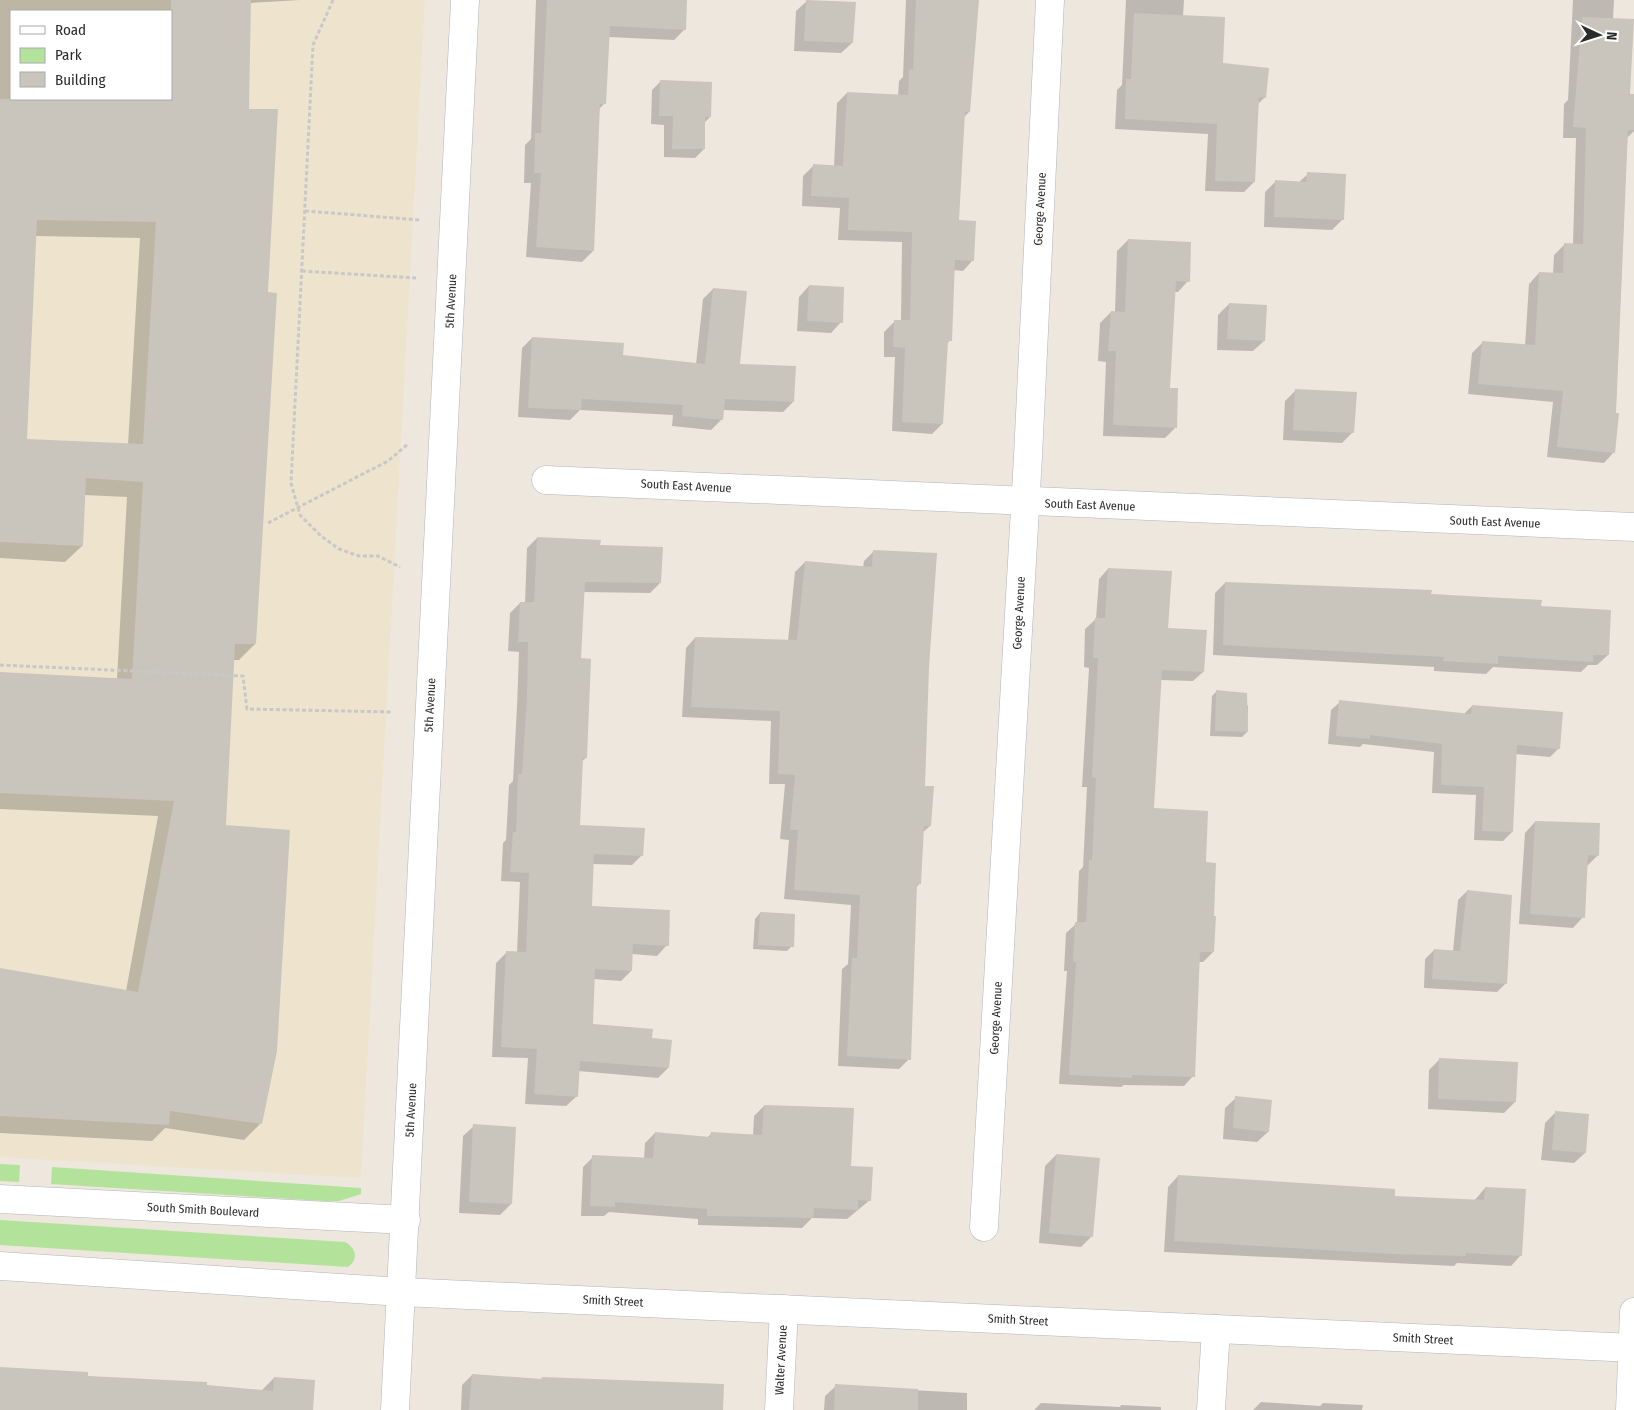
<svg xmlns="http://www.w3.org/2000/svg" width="1634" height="1410" font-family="'Fira Sans Condensed',sans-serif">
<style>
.education{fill:#eee4ce;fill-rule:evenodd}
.green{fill:#b3e39b}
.shadow{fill:#0003;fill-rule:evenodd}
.building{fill:#c9c5bc;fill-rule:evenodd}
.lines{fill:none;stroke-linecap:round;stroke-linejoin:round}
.minor-casing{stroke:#b1b4bf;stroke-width:29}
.path{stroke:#c8c8c8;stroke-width:3;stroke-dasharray:4 2.5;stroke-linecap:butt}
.minor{stroke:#fff;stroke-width:28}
.labels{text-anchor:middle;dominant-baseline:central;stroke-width:4.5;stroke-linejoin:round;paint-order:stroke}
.street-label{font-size:12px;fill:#2b2b2b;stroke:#fff}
</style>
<rect width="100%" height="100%" fill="#ede7de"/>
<path class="education" d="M0,0H425L361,1178L0,1157ZM11,11H171V99H11Z"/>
<g class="green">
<polygon points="0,1164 20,1165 19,1182 0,1181"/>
<polygon points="52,1167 361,1188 361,1194 339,1201 324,1201 51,1184"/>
<path d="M0,1220L345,1242C356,1248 359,1259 348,1267L0,1245Z"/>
</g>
<g class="shadow">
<path d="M0,0H300L250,3L248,111L266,293L255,644L239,660H232L224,826L260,1124L244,1140L165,1128L152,1141L0,1133V969L126,991L158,816L0,809V673L117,679L127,497L84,495L82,546L65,562L0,558ZM11,11H171V99H11ZM35,236L140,238L128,445L26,440Z"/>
<polygon points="536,0 686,0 685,29 674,40 608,37 605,103 599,109 593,251 582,262 526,257 531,183 524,183 525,145 531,139"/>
<polygon points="906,0 978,0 969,112 964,117 958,221 973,260 963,271 953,270 950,340 947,344 942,424 932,434 892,431 895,357 884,357 884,332 895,321 901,322 902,242 838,240 840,208 802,206 803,176 814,165 834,166 837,103 847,93 898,96 899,81 903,77"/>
<polygon points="1126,0 1184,0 1183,16 1221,65 1265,97 1257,105 1254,182 1244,192 1205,191 1208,134 1115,129 1117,90 1122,85"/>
<polygon points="1573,0 1614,0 1613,20 1628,95 1634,96 1634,131 1627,138 1614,452 1604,463 1547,457 1553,402 1468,394 1472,353 1483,342 1525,346 1529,284 1539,273 1553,274 1554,255 1565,244 1573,244 1576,138 1563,138 1564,104 1568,100"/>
<polygon points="807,1 852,43 841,53 794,51 796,11"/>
<polygon points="661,81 710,117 704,123 704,149 695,158 664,157 664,125 651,124 652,90"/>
<polygon points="1308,174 1343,219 1332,230 1264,227 1265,192 1276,181 1299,182"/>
<polygon points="1128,240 1188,281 1178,292 1174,292 1169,389 1175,428 1165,438 1103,436 1106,362 1098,361 1100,323 1111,312 1115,312 1117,251"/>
<polygon points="809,286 841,322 831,333 797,331 799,297"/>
<polygon points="713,289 739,365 793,402 783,412 722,410 721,420 711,430 672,426 673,415 580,410 570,420 518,417 522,348 532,338 621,356 696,364 703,299"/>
<polygon points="1229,304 1264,341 1253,351 1217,350 1218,315"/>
<polygon points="1296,390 1353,432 1342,443 1283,440 1285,401"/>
<polygon points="537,538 599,546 660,583 650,593 583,592 579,659 586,758 581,762 579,826 642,855 632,865 592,864 590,908 667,945 657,956 632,954 631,971 621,981 593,979 592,1025 651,1040 668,1068 658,1078 578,1071 577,1096 566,1106 525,1104 528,1058 492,1057 496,963 506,953 517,953 520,882 501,881 503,843 506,840 509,785 513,781 517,707 519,652 508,651 510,613 520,603 525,603 527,548"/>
<polygon points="874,551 928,667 924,787 930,826 922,833 920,883 916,888 909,1059 899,1069 838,1066 842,969 848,964 851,905 784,899 789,840 780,839 785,784 769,784 771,721 682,717 686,648 695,638 788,641 795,572 805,562 863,568 864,561"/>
<polygon points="1108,569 1167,629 1203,672 1193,681 1160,680 1153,809 1204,863 1213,952 1203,962 1199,962 1193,1076 1184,1086 1124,1085 1121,1087 1059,1084 1067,971 1064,971 1066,933 1077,923 1079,871 1083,867 1087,787 1082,787 1089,668 1084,667 1085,629 1096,619 1099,579"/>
<polygon points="1225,583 1430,595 1540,607 1608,655 1597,665 1588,665 1581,672 1493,667 1486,674 1434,671 1434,667 1213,655 1215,593"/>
<polygon points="1217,691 1248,706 1247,732 1242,737 1210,736 1212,696"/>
<polygon points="1340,702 1464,714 1472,706 1559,748 1550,757 1515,754 1512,832 1503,841 1474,840 1476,795 1432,793 1434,752 1363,744 1360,747 1328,744 1331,710"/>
<polygon points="1535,822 1598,855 1587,866 1583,917 1573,928 1519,924 1525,833"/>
<polygon points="1467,891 1506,983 1497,992 1424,988 1425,959 1434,950 1453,951 1458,900"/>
<polygon points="760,913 792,946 787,951 753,949 755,919"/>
<polygon points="1440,1059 1515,1102 1504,1113 1428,1109 1429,1070"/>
<polygon points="1236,1098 1268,1132 1257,1142 1223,1139 1225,1108"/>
<polygon points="764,1106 849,1167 870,1200 847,1219 812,1218 802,1228 698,1225 698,1219 609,1212 604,1216 581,1216 583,1167 593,1157 644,1159 645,1143 655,1133 707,1138 711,1134 753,1136 754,1116"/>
<polygon points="1556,1112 1585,1153 1574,1163 1541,1160 1545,1123"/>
<polygon points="474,1126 511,1204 500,1215 459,1213 463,1136"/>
<polygon points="1056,1155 1092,1236 1081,1247 1039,1243 1045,1166"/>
<polygon points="1178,1176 1393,1197 1474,1201 1485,1188 1521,1255 1511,1266 1457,1263 1454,1266 1164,1252 1168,1187"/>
<polygon points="0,1369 261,1391 274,1378 312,1410 0,1410"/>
<polygon points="472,1375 722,1410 461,1410 462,1385"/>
<polygon points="836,1386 967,1393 967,1410 824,1410 825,1396"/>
<polygon points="1261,1402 1320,1406 1323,1403 1363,1405 1362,1410 1253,1410"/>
<polygon points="1041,1403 1120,1407 1121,1405 1161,1407 1161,1410 1034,1410"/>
</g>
<g class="building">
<path d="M171,0H251L249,109H278L268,292L277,293L256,644H235L226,825L290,830L277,1051L262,1124L170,1111L169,1125L0,1116V968L138,992L174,801L0,793V672L132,679L143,482L86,478L83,546L0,542V99H171ZM37,220L156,222L143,444L27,439Z"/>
<polygon points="547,0 687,0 686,30 610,26 606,104 600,104 594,251 536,247 541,173 534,173 535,133 541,133"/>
<polygon points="806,0 856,2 853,43 804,41"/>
<polygon points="916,0 979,0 970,112 965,112 959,220 976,221 974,261 955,260 952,341 948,341 943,424 902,422 905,348 893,347 894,320 910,320 912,232 848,230 849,198 811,196 813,164 843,166 847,92 908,95 909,69 913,70"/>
<polygon points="1134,13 1225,17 1223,63 1269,68 1266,98 1259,97 1255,182 1215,181 1217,124 1125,119 1126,79 1131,79"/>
<polygon points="1582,17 1634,19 1630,94 1634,94 1634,130 1628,130 1616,413 1619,413 1615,453 1557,447 1563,391 1478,384 1482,341 1535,345 1539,272 1563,273 1564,243 1583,244 1586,128 1573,127"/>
<polygon points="660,80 712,82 711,117 705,117 705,149 672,149 673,116 659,116"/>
<polygon points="1307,172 1346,174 1344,220 1274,217 1275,180 1306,182"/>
<polygon points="1128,239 1191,242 1190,282 1176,281 1170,388 1178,388 1177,428 1113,425 1116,351 1108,351 1111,311 1125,312"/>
<polygon points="809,285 844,287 843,323 807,321"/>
<polygon points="713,288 747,291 740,364 796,366 794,402 725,399 723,420 682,416 683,405 582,399 581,410 528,408 532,337 624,343 623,355 705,364"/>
<polygon points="1229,303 1267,305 1265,341 1227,339"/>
<polygon points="1295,389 1357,392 1354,433 1293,430"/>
<polygon points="537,537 601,540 600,545 663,547 661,583 585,582 581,658 591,659 587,758 583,758 580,825 645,828 643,856 594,854 592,906 670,910 669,946 633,944 632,971 595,969 593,1024 653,1029 652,1038 672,1040 669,1068 580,1061 578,1097 534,1094 537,1049 501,1047 506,951 526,952 529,873 510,872 513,832 516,832 518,774 522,774 527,696 528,642 518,642 520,602 534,602"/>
<polygon points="873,550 937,553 929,667 925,786 934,786 931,826 924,826 921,884 917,884 911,1060 847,1056 852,958 857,958 860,895 794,890 798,830 790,830 795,775 778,774 780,711 691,707 695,637 797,640 805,561 872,567"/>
<polygon points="1108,568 1172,571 1168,628 1207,630 1204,672 1162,670 1154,808 1208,811 1206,862 1216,863 1214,916 1216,916 1214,952 1200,952 1195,1077 1132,1075 1132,1078 1069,1075 1076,962 1073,962 1075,922 1086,922 1089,860 1092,860 1096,778 1092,777 1098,658 1093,658 1095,618 1105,618"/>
<polygon points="1225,582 1432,590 1431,594 1542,600 1541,606 1611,610 1609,655 1593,655 1593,662 1498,656 1498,664 1443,661 1444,657 1223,645"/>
<polygon points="1216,690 1247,693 1248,732 1215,731"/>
<polygon points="1339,700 1471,714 1472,705 1563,712 1560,749 1517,745 1513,832 1482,831 1484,787 1441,785 1442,744 1370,735 1370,739 1336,736"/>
<polygon points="1535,821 1600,823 1599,856 1588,855 1585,918 1530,914"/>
<polygon points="1467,890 1512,895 1507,984 1432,979 1434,949 1460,951"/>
<polygon points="760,912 795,914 794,947 758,945"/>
<polygon points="1439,1058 1518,1062 1516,1102 1438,1099"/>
<polygon points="1235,1096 1272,1100 1269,1132 1233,1128"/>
<polygon points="764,1105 854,1108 851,1166 873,1167 871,1201 858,1200 858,1210 814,1208 813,1218 707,1216 707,1209 615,1202 615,1207 590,1206 592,1155 653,1158 655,1132 710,1137 711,1132 762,1135"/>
<polygon points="1555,1111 1589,1114 1586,1153 1552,1150"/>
<polygon points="473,1124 516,1127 512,1204 469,1202"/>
<polygon points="1056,1154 1100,1158 1093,1237 1049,1233"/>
<polygon points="1178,1175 1395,1189 1395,1196 1484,1200 1485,1187 1526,1189 1522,1256 1466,1253 1466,1256 1392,1254 1174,1241"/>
<polygon points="0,1367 88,1372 88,1376 207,1382 207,1385 273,1391 274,1377 315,1380 313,1410 0,1410"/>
<polygon points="472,1374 541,1379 542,1377 724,1384 723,1410 469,1410"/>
<polygon points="835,1384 918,1389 918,1410 834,1410"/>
</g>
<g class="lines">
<defs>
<g id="minor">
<polyline points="546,480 1634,527"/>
<polyline points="0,1199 406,1220"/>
<polyline points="984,1227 1028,456 1050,0"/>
<polyline points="0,1266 402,1292 1634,1348"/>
<polyline points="395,1410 465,0"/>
<polyline points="779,1410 784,1309"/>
<polyline points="1211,1410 1216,1329"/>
<polyline points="1630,1410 1634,1312"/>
</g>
</defs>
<use href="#minor" class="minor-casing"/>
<g class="path">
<polyline points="333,0 313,45 291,483 300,515 321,536 339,549 359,556 378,556 400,567"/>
<polyline points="305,211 420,220"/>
<polyline points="302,271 416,278"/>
<polyline points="268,523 388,461 408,444"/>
<polyline points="0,665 243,676 247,709 392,712"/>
</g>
<use href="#minor" class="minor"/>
</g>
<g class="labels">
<g class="street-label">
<text transform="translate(1040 209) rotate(-87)">George Avenue</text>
<text transform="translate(451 301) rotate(-87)">5th Avenue</text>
<text transform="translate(686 486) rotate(3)">South East Avenue</text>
<text transform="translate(1090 505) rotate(2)">South East Avenue</text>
<text transform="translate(1495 522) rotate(2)">South East Avenue</text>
<text transform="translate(1019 613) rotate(-87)">George Avenue</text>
<text transform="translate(430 705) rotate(-87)">5th Avenue</text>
<text transform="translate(996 1018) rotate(-87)">George Avenue</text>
<text transform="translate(411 1110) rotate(-87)">5th Avenue</text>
<text transform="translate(203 1210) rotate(3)">South Smith Boulevard</text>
<text transform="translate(613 1301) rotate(3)">Smith Street</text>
<text transform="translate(1018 1320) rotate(3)">Smith Street</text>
<text transform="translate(1423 1339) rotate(3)">Smith Street</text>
<text transform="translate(781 1360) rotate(-87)">Walter Avenue</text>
</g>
</g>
<rect x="10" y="10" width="162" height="90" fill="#ffffff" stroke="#aaaaaa"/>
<rect x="20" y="26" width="25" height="8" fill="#ffffff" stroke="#aaaaaa"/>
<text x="55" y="35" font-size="15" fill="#2b2b2b">Road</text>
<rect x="20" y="48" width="25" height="15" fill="#b3e39b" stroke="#aaaaaa"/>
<text x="55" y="60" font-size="15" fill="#2b2b2b">Park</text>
<rect x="20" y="72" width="25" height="15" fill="#c9c5bc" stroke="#aaaaaa"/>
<text x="55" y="85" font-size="15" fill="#2b2b2b">Building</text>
<g transform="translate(1599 35) rotate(94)" stroke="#ffffff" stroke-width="4" paint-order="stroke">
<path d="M0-4L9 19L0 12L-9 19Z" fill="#2b2b2b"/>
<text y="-8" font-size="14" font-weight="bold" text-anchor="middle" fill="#2b2b2b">N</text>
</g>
</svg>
